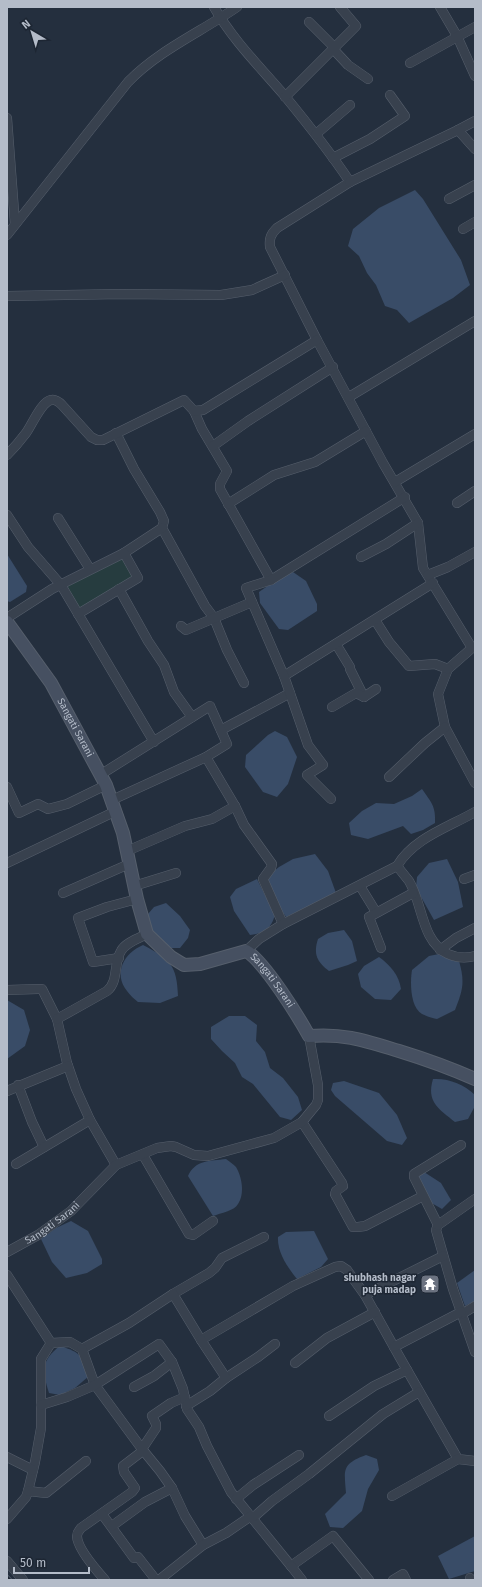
<svg xmlns="http://www.w3.org/2000/svg" width="482" height="1587" font-family="'Fira Sans',sans-serif">
<style>
.green{fill:#263c3f}
.water{fill:#394c67}
.lines{fill:none;stroke-linecap:round;stroke-linejoin:round}
.street-casing{stroke:#565f6c;stroke-width:10}
.secondary-casing{stroke:#565f6c;stroke-width:14}
.street{stroke:#38414e;stroke-width:9}
.secondary{stroke:#465061;stroke-width:12}
.rail-casing{stroke:#5a6575;stroke-width:4.5}
.rail{stroke:#1d2633;stroke-width:3;stroke-dasharray:9;stroke-linecap:butt}
.labels{text-anchor:middle;dominant-baseline:central;stroke-width:3;stroke-linejoin:round;paint-order:stroke}
.street-label{font-size:10px;fill:#b4bcc9;stroke:#1d2633}
.poi-label{font-size:10px;font-weight:bold;fill:#b4bcc9;stroke:#1d2633;text-anchor:end}
</style>
<rect width="100%" height="100%" fill="#242f3e"/>
<polygon class="green" points="123,554 134,578 79,610 64,587"/>
<g class="water">
<polygon points="415,190 423,199 461,260 470,285 453,298 409,323 397,310 385,306 376,285 367,273 359,256 348,246 353,229 379,208"/>
<polygon points="7,554 27,586 26,592 10,602 7,601"/>
<polygon points="293,572 306,581 317,604 317,611 288,630 279,629 260,603 259,592 276,580"/>
<polygon points="275,731 287,737 297,757 288,784 277,797 263,792 245,767 246,755 268,735"/>
<path d="M422,789C431,802 436,806 435,823L423,830L411,834L403,826L368,839L351,835L349,823L362,811L376,803L394,804L412,796Z"/>
<polygon points="315,854 328,871 336,893 286,917 271,894 264,879 279,867 293,859"/>
<polygon points="447,859 458,882 463,907 434,920 416,888 417,877 429,863"/>
<path d="M257,879L275,915C270,930 265,933 250,935L234,911L230,897L236,889Z"/>
<path d="M166,903L180,916L190,930L188,938L180,948H167C155,936 148,932 148,914L154,907Z"/>
<path d="M344,930L352,941L357,961L348,965L329,971C317,962 313,954 318,939L328,933Z"/>
<path d="M143,945C170,959 177,965 178,996L160,1003L138,1002C134,999 130,995 127,991C113,973 124,953 143,945Z"/>
<path d="M439,954L459,961C465,982 463,990 455,1010L437,1019C432,1018 426,1016 422,1014C410,1007 410,982 412,970L429,956Z"/>
<path d="M379,957C390,965 399,975 401,989L391,1000L375,999L361,987L358,974L364,966Z"/>
<polygon points="7,1000 24,1010 30,1030 25,1046 7,1059"/>
<polygon points="229,1016 245,1016 257,1025 256,1041 265,1052 270,1068 283,1078 298,1097 302,1110 291,1120 280,1117 253,1084 242,1077 235,1063 222,1051 211,1039 211,1027"/>
<path d="M433,1079C448,1078 464,1084 475,1095V1106L468,1119L455,1122C439,1109 426,1102 433,1079Z"/>
<polygon points="344,1081 379,1093 397,1115 407,1138 402,1145 387,1141 335,1096 331,1090 333,1083"/>
<path d="M226,1159C229,1161 233,1164 236,1167C242,1177 245,1194 238,1204C234,1211 221,1213 213,1216L188,1176C195,1160 210,1161 226,1159Z"/>
<polygon points="421,1170 441,1183 451,1200 442,1209 428,1201 415,1177"/>
<polygon points="71,1221 88,1231 102,1259 102,1264 87,1273 66,1278 52,1262 41,1239 56,1228"/>
<path d="M314,1231L328,1259L321,1267L297,1279C288,1268 277,1252 278,1237L286,1232Z"/>
<polygon points="475,1270 475,1301 465,1306 457,1283"/>
<path d="M60,1346C80,1352 83,1356 89,1376L75,1388L60,1395L49,1393C42,1371 41,1360 60,1346Z"/>
<path d="M366,1455L377,1459L379,1470L368,1489L362,1511L343,1528L330,1527L325,1514L346,1493C344,1469 342,1464 366,1455Z"/>
<polygon points="475,1536 475,1571 449,1579 438,1556"/>
</g>
<g class="lines">
<defs>
<g id="street">
<path d="M214,7C232,39 260,67 284,95C307,123 330,152 350,182L277,228C271,234 269,238 270,247L317,340L383,463L418,523L423,568L472,648L448,669L438,694L445,727L475,783"/>
<polyline points="440,7 457,36 475,76"/>
<polyline points="309,22 335,48 335,51 348,65 368,79"/>
<polyline points="410,63 475,27"/>
<polyline points="285,97 356,26 340,7"/>
<polyline points="7,118 15,224"/>
<polyline points="458,130 475,121"/>
<polyline points="316,134 350,105"/>
<polyline points="333,158 370,139 405,116 390,95"/>
<polyline points="350,182 458,130 475,149"/>
<polyline points="449,199 475,185"/>
<polyline points="463,229 475,222"/>
<path d="M7,235L128,82C159,50 201,32 237,7"/>
<polyline points="7,296 122,294 221,295 252,290 285,275"/>
<polyline points="349,397 475,321"/>
<polyline points="194,411 202,429 227,471 220,484 220,489 271,580"/>
<polyline points="116,433 134,469 160,512 164,521 162,528 205,606 214,618 227,650 244,683"/>
<polyline points="213,446 248,421 333,367"/>
<path d="M7,455C14,448 20,441 26,433C32,425 41,402 51,400C55,399 59,402 62,405L91,437L97,440H103L184,400L194,411L203,410L317,340"/>
<polyline points="395,482 475,434"/>
<polyline points="457,503 475,491"/>
<polyline points="228,504 274,475 315,462 366,431"/>
<polyline points="7,515 28,547 61,585 154,742"/>
<polyline points="58,518 90,569"/>
<polyline points="124,553 162,528"/>
<polyline points="361,557 386,544 418,523"/>
<polyline points="428,575 448,567 475,552"/>
<polyline points="119,589 148,641 164,665 174,692 192,717"/>
<polyline points="7,618 52,589 124,553 138,578 78,614"/>
<polyline points="375,620 389,642 409,666 435,664 448,669"/>
<polyline points="181,626 186,630 252,602"/>
<polyline points="336,644 350,667 350,669 364,697"/>
<polyline points="284,676 433,583"/>
<polyline points="332,707 356,693 364,697 376,689"/>
<polyline points="221,730 290,693"/>
<polyline points="100,775 210,706 227,744 206,757 112,800"/>
<polyline points="389,777 425,743 445,727"/>
<polyline points="7,787 19,813 38,804 48,809 67,804 106,785"/>
<polyline points="331,799 307,775 323,765 308,745 284,676 246,588 271,580 405,497"/>
<polyline points="235,806 244,825 272,864 271,868 263,879 283,924"/>
<polyline points="127,851 185,826 212,819 235,806 206,757"/>
<polyline points="7,863 116,811"/>
<path d="M397,866C401,871 405,876 409,881C423,904 421,941 448,954C457,958 465,959 475,956"/>
<polyline points="464,879 475,875"/>
<polyline points="134,886 176,873"/>
<polyline points="360,886 376,912"/>
<polyline points="63,893 129,864"/>
<polyline points="381,948 369,917 413,893"/>
<polyline points="440,950 456,938 475,928"/>
<path d="M246,951L259,939L283,924L397,866C414,838 447,828 475,812"/>
<polyline points="119,958 93,962 78,918 107,907 137,899"/>
<polyline points="7,990 38,989 42,989 57,1019 67,1063 76,1089 90,1120 116,1165"/>
<path d="M57,1019L107,991C119,981 113,964 121,951C125,943 139,938 147,934"/>
<polyline points="18,1085 32,1122 44,1147"/>
<polyline points="7,1091 68,1066"/>
<polyline points="302,1122 342,1183 343,1186 336,1191 335,1194 353,1227 358,1227 365,1226 423,1196"/>
<polyline points="143,1155 189,1234 193,1235 213,1221"/>
<polyline points="16,1164 90,1120"/>
<polyline points="475,1199 438,1225 436,1230 453,1289 475,1352"/>
<polyline points="438,1225 414,1177 414,1174 461,1145"/>
<path id="s1" d="M7,1252L38,1235L71,1211L116,1165L157,1148L171,1146L176,1147L194,1155L208,1156L274,1138L302,1122L316,1105L318,1100V1085L309,1036"/>
<polyline points="7,1275 51,1343 41,1359 41,1428 35,1462 28,1491 26,1497 7,1519"/>
<polyline points="173,1294 209,1273 215,1268 222,1258 264,1237"/>
<polyline points="365,1295 443,1256"/>
<polyline points="462,1314 475,1306"/>
<polyline points="51,1343 70,1342 82,1349 129,1323 173,1294 201,1340 293,1286 335,1267 341,1266 347,1270 365,1295 399,1356 458,1459 475,1461"/>
<polyline points="394,1347 461,1312"/>
<path d="M82,1349L95,1385L142,1449L140,1453L123,1466L124,1472L135,1488L132,1492L81,1528C79,1531 77,1532 77,1536C77,1548 97,1571 105,1580"/>
<polyline points="295,1363 327,1338 375,1312"/>
<polyline points="226,1378 258,1357 275,1344"/>
<polyline points="134,1387 154,1376 172,1362"/>
<polyline points="185,1397 171,1403 152,1416 156,1424 156,1428 142,1449 160,1471 172,1488 185,1516 203,1545"/>
<polyline points="41,1405 67,1397 95,1385 159,1344 172,1362 183,1389 187,1409 199,1427 207,1446 231,1492 291,1566 333,1536 369,1580"/>
<polyline points="186,1406 210,1391 226,1378 201,1340"/>
<polyline points="329,1416 374,1386 407,1370"/>
<polyline points="7,1457 33,1470"/>
<polyline points="28,1491 46,1493 86,1461"/>
<polyline points="392,1496 458,1459"/>
<polyline points="236,1499 253,1485 299,1455"/>
<polyline points="102,1514 134,1558 138,1557 156,1580"/>
<polyline points="112,1526 145,1502 172,1488"/>
<polyline points="7,1561 23,1580"/>
<polyline points="291,1566 302,1580"/>
<polyline points="470,1578 471,1580"/>
<polyline points="159,1580 203,1545 226,1533 251,1516 255,1516 272,1501 309,1474 383,1414 419,1392"/>
<polyline points="393,1580 403,1574 406,1580"/>
</g>
<g id="secondary">
<path id="s2" d="M7,622L51,683L106,785L123,833L137,899L147,934L171,957L184,965L200,964L246,951C264,961 298,1016 309,1036C345,1033 366,1041 399,1051C425,1059 450,1068 475,1079"/>
</g>
</defs>
<use href="#street" class="street-casing"/>
<use href="#secondary" class="secondary-casing"/>
<use href="#street" class="street"/>
<use href="#secondary" class="secondary"/>
<defs>
<polyline id="rail" points="7,1577 10,1580"/>
</defs>
<use href="#rail" class="rail-casing"/>
<use href="#rail" class="rail"/>
</g>
<defs>
<symbol id="temple-square" viewBox="-11 -11 22 22"><rect x="-9" y="-9" width="18" height="18" rx="4" fill="#6b7280" stroke="#1d2633"/><path d="M0-6L5-2H3V0L6.5 2.5H4V6H1.5V3h-3V6H-4V2.5H-6.5L-3 0V-2H-5Z" fill="#fff"/></symbol>
</defs>
<g fill-rule="evenodd">
<use href="#temple-square" x="419" y="1273" width="22" height="22"/>
</g>
<g class="labels">
<g class="street-label">
<text stroke="none"><textPath href="#s2" startOffset="126">Sangati Sarani</textPath></text>
<text stroke="none"><textPath href="#s2" startOffset="498">Sangati Sarani</textPath></text>
<text stroke="none"><textPath href="#s1" startOffset="54">Sangati Sarani</textPath></text>
</g>
<g class="poi-label">
<text x="416" y="1278">shubhash nagar<tspan x="416" dy="12">puja madap</tspan></text>
</g>
</g>
<rect width="482" height="1587" fill="none" stroke="#b4bcc9" stroke-width="16"/>
<g transform="translate(32 32) rotate(322)" stroke="#1d2633" stroke-width="3" paint-order="stroke">
<path d="M0-3L7 15L0 10L-7 15Z" fill="#b4bcc9"/>
<text y="-6" font-size="11" font-weight="bold" text-anchor="middle" fill="#b4bcc9">N</text>
</g>
<path d="M14 1567v6h75v-6" fill="none" stroke="#b4bcc9" stroke-width="2"/>
<text x="20" y="1567" font-size="12" fill="#b4bcc9" stroke="#1d2633" stroke-width="3" paint-order="stroke">50 m</text>
</svg>
